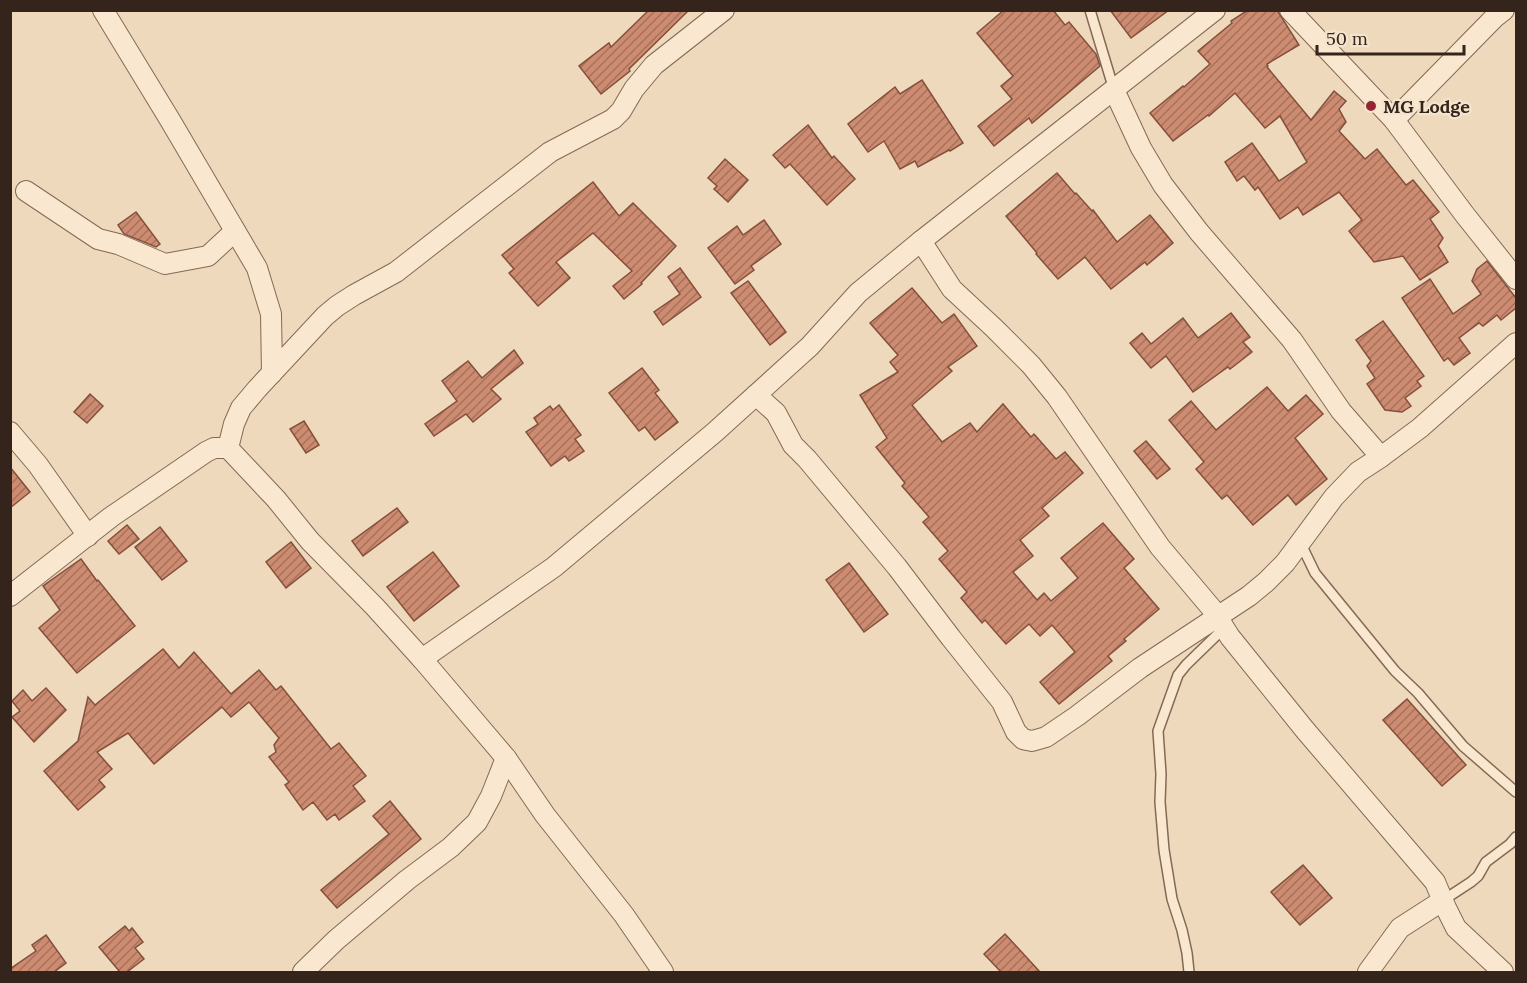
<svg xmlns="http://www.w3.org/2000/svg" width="1527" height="983" font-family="Lora,serif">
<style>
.building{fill:url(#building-hatch);stroke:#854f3b;stroke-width:1.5}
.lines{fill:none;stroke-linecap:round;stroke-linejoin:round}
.lane-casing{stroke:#856956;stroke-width:12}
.street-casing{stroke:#856956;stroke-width:22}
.lane{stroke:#f9e7cf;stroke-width:9}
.street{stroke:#f9e7cf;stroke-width:20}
.poi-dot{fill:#952534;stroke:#f5e4cc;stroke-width:2}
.labels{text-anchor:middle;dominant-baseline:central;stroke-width:4.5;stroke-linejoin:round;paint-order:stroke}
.poi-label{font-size:18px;font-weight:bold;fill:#34241b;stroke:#f5e4cc;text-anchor:start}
</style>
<defs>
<pattern id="building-hatch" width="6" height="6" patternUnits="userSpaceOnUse" patternTransform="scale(1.5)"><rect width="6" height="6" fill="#cd8c71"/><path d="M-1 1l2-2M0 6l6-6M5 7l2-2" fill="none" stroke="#a7725c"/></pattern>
</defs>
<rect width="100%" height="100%" fill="#eed9bc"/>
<g class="building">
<polygon points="649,10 689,10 629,69 630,71 601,94 579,66 609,43 611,47"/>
<polygon points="1004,10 1053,10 1065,25 1069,22 1096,54 1100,66 1032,123 1029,118 994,146 978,126 1012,99 1001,86 1013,76 977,33"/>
<polygon points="1110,10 1169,10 1131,38"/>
<polygon points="1248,10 1277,10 1299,45 1267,64 1268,66 1267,67 1311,120 1334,91 1346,101 1339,109 1346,122 1339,131 1365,159 1377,149 1406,185 1413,180 1439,212 1430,219 1443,238 1438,246 1448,262 1420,280 1403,256 1374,262 1349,231 1362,220 1339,192 1303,215 1298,207 1280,219 1258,187 1255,190 1244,176 1237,181 1225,162 1252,143 1279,181 1307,162 1280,116 1265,128 1235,93 1209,116 1208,115 1173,141 1150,113 1183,86 1184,87 1210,64 1198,51 1232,23 1231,21"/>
<polygon points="922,80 963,143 950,151 949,150 918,167 915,161 900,169 884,141 868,152 848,124 895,87 900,94"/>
<polygon points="808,125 832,158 834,156 855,179 827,205 790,164 785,168 773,155"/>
<polygon points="725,159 748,180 728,202 714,189 717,186 708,178"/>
<polygon points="1057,173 1075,194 1076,193 1092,211 1093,210 1117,242 1150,215 1173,243 1147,265 1145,262 1111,289 1085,257 1058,279 1036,254 1037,253 1006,216"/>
<polygon points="593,182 619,216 633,203 676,246 641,283 642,284 624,299 613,286 632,271 593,233 556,262 570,278 538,306 509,273 514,269 502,255"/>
<polygon points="136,212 160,244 156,247 124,234 118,225"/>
<polygon points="764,220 781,244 751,266 754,270 735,284 708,248 737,226 743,235"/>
<polygon points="1487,261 1516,298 1516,308 1501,320 1497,315 1483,326 1479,323 1459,338 1470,353 1454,365 1448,358 1444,361 1402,298 1430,279 1453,314 1481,294 1472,281 1477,269"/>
<polygon points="680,268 701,297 663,325 654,312 680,294 668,277"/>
<polygon points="748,281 786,332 770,345 731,293"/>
<polygon points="912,288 942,323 954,314 977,346 948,367 952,371 912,405 942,442 970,423 977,432 1003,404 1031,437 1034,434 1056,459 1065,452 1083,473 1042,508 1049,516 1020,540 1033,556 1013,572 1037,600 1044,593 1051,601 1078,578 1061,558 1103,523 1134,559 1124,568 1159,609 1124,639 1126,641 1108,656 1112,661 1059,704 1040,682 1075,652 1052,625 1040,636 1029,624 1006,644 985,620 982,623 961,598 967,592 939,559 948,551 923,522 929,517 902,486 905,483 876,447 887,438 860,395 898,372 890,362 898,355 870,323"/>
<polygon points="1231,313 1250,337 1243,342 1252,352 1230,369 1228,367 1193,392 1166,356 1151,368 1130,343 1142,333 1151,344 1183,318 1198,338"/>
<polygon points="1383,321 1424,376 1417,381 1421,386 1405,398 1411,406 1402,412 1385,410 1367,384 1375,378 1367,366 1371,361 1356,340"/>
<polygon points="514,350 523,363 491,389 501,399 473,422 466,414 434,436 425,424 457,401 442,381 468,361 482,378"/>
<polygon points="642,368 659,390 655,393 678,422 655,440 645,427 639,431 609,393"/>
<polygon points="1267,387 1288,411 1306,395 1323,414 1295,438 1327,479 1296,505 1288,495 1253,525 1227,495 1222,499 1196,469 1204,462 1169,420 1191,401 1216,430"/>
<polygon points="90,394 103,406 87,423 74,412"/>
<polygon points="559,405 581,435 575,439 584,451 569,461 565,456 551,466 526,432 538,424 534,418 550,406 553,410"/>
<polygon points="304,421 319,445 306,453 290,429"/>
<polygon points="1146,441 1170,469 1157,479 1134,451"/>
<polygon points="10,467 30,492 10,508"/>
<polygon points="397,508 408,522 363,556 352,541"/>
<polygon points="127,525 139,539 119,554 108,541"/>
<polygon points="160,527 187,561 162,580 135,547"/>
<polygon points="291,542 311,568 286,588 266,562"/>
<polygon points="433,552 459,586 414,621 387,587"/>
<polygon points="81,559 97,581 98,580 135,626 77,673 39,628 60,610 43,586"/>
<polygon points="849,563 888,614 864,632 826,580"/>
<polygon points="163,649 179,668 194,652 231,694 259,670 276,690 281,686 331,749 339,743 366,776 353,786 365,801 339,820 335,814 327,820 313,802 303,810 285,785 289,782 269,757 276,752 274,745 279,738 249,702 231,717 222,707 154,764 128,733 97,752 112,769 99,780 105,787 78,810 44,771 78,741 88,697 95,705"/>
<polygon points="46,688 66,710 34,742 12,717 20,711 12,701 23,690 32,701"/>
<polygon points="1407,699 1466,765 1442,786 1383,720"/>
<polygon points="390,801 421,839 337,908 321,890 389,834 373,816"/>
<polygon points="1303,865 1332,898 1300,925 1271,892"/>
<polygon points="125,926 129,931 132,928 143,942 135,948 144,959 127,972 120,972 99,947"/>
<polygon points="1005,934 1040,972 1001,972 984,954"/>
<polygon points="46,935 66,963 54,972 10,972 10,969 36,951 32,945"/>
</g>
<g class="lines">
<defs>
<g id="lane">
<polyline points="1090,10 1114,90"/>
<polyline points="1300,542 1315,573 1395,671 1418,693 1463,746 1516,792"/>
<polyline points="1442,901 1471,882 1478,876 1486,862 1510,844 1516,837"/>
<polyline points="1189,972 1187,953 1182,930 1172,899 1164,850 1160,802 1161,774 1158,731 1178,675 1186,665 1224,628"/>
</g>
<g id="street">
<polyline points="103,10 170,120 257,268 271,314 272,373"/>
<polyline points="1290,10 1394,120 1465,215 1516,279"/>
<polyline points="1114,90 1141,148 1163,185 1199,232 1292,340 1341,411 1381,457"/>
<polyline points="1394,120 1495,17 1504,10"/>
<polyline points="26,191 98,239 118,244 165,264 208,256 235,231"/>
<polyline points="921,241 952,289 994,328 1031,365 1057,397 1160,547 1213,610 1230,637 1305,730 1435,882 1446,908 1456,928 1503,972"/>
<polyline points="756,395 776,413 793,445 807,459 897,567 951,638 1002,702 1016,732 1023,739 1027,740 1032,741 1046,737 1077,716 1140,668 1249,596 1266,582 1285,563 1334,497 1358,472 1381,457 1420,428 1516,343"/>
<polyline points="10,432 38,465 88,536"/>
<polyline points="228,448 234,424 241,408 257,389 325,316 337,306 354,295 396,272 550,152 613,119 621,111 634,89 654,65 724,10"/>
<polyline points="10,596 111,517 206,452 214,448 228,448 276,499 310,541 375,607 422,659 506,758 545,815 624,915 663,972"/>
<polyline points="422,659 554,567 715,432 810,346 858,293 921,241 1215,10"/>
<polyline points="303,972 336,940 407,880 451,847 477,822 491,796 506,758"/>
<polyline points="1368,972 1400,928 1442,901"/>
</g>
</defs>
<use href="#lane" class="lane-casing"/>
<use href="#street" class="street-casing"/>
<use href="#lane" class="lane"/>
<use href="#street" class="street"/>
</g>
<circle class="poi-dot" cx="1371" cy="106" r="6"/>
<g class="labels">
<g class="poi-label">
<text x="1383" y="106">MG Lodge</text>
</g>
</g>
<rect width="1527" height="983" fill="none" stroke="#34241b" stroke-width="24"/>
<path d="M1317 45v9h147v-9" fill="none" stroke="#34241b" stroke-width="3"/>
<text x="1326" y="45" font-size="18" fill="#34241b" stroke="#f5e4cc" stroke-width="4.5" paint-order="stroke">50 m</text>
</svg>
